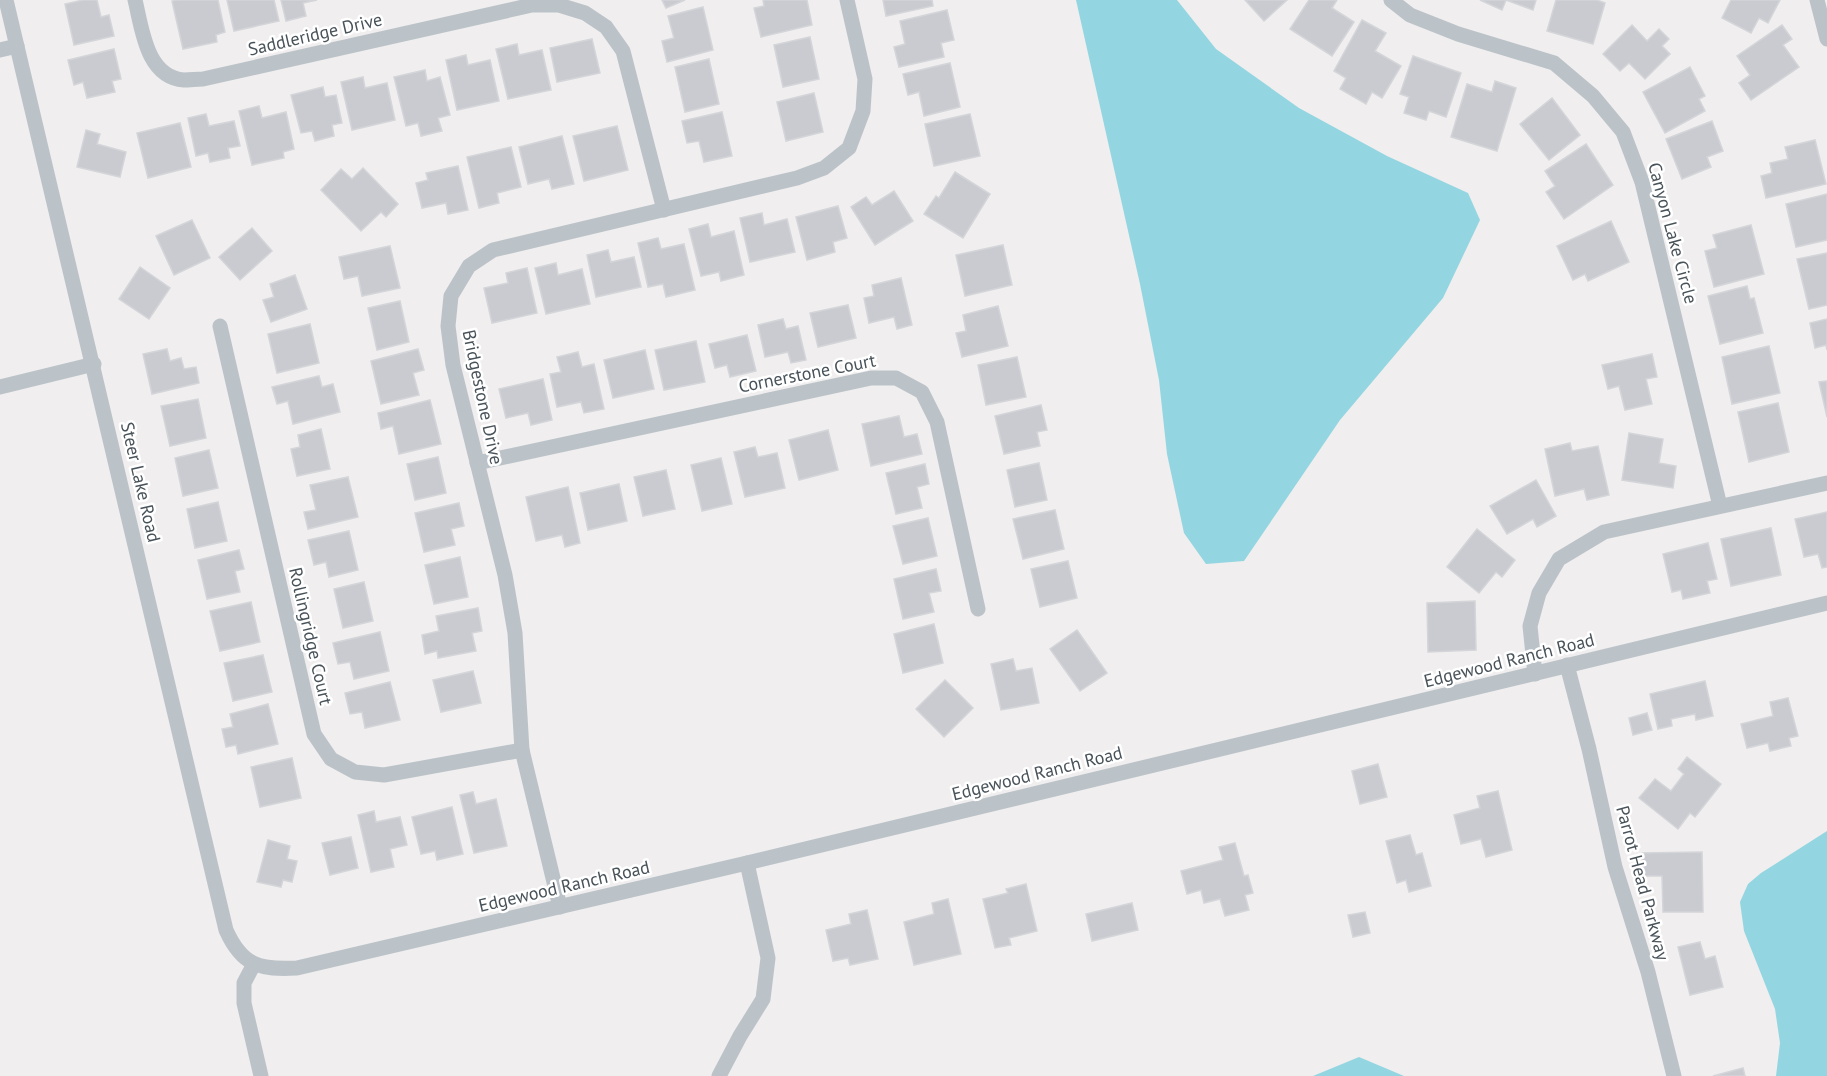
<svg xmlns="http://www.w3.org/2000/svg" width="1827" height="1076" font-family="'PT Sans',sans-serif">
<style>
.water{fill:#93d6e1}
.building{fill:#c9cbd0;stroke:#d3d5d9;stroke-width:1.5}
.lines{fill:none;stroke-linecap:round;stroke-linejoin:round}
.minor{stroke:#bbc3c9;stroke-width:15}
.labels{text-anchor:middle;dominant-baseline:central;stroke-width:5;stroke-linejoin:round;paint-order:stroke}
.street-label{font-size:18px;fill:#485259;stroke:#fff}
</style>
<rect width="100%" height="100%" fill="#f0eeee"/>
<g class="water">
<polygon points="1076,0 1177,0 1216,49 1299,108 1387,156 1468,193 1480,220 1443,298 1340,420 1244,561 1206,564 1184,533 1167,454 1159,380 1140,284"/>
<polygon points="1827,831 1827,1076 1776,1076 1780,1043 1775,1009 1744,931 1740,902 1748,884 1761,873"/>
<polygon points="1359,1057 1404,1076 1313,1076"/>
</g>
<g class="building">
<polygon points="83,0 97,0 101,17 109,15 114,36 74,45 65,4"/>
<polygon points="177,0 218,0 225,32 216,35 217,42 183,49 172,1"/>
<polygon points="227,0 274,0 279,21 234,31"/>
<polygon points="281,0 317,0 303,3 306,16 286,21"/>
<polygon points="662,0 685,0 666,8"/>
<polygon points="763,0 807,0 812,25 761,37 754,8 764,6"/>
<polygon points="883,0 932,0 933,6 886,16"/>
<polygon points="1245,0 1287,0 1264,21"/>
<polygon points="1309,0 1337,0 1332,8 1354,22 1332,56 1290,29"/>
<polygon points="1480,0 1536,0 1533,10 1506,0 1502,10"/>
<polygon points="1556,0 1597,0 1605,3 1593,44 1547,31"/>
<polygon points="1731,0 1780,0 1768,23 1759,18 1751,33 1722,18"/>
<polygon points="703,7 713,50 667,62 662,41 674,38 668,16"/>
<polygon points="947,10 954,40 941,43 944,57 899,67 894,47 905,44 900,21"/>
<polygon points="1362,20 1386,33 1375,51 1401,66 1382,98 1372,92 1366,104 1340,89 1346,78 1334,71"/>
<polygon points="1632,25 1647,41 1659,29 1669,39 1662,46 1670,54 1645,79 1629,63 1620,71 1603,54"/>
<polygon points="1782,25 1792,39 1783,45 1799,67 1751,100 1739,83 1750,75 1737,56"/>
<polygon points="810,37 819,79 783,87 774,45"/>
<polygon points="592,39 600,73 557,82 550,48"/>
<polygon points="517,44 519,55 542,50 551,90 508,99 496,49"/>
<polygon points="114,49 121,79 112,81 115,92 87,98 83,82 74,85 68,60"/>
<polygon points="466,55 468,65 490,60 499,101 457,110 446,60"/>
<polygon points="1413,56 1461,73 1446,117 1429,111 1426,120 1404,113 1409,97 1400,94"/>
<polygon points="709,59 719,104 685,112 675,67"/>
<polygon points="950,63 960,107 924,116 919,92 908,95 903,74"/>
<polygon points="1690,67 1705,96 1699,99 1705,111 1665,133 1643,92"/>
<polygon points="425,70 427,81 440,77 450,115 438,118 442,131 421,136 418,123 406,126 394,77"/>
<polygon points="363,77 365,88 387,83 395,120 352,130 341,82"/>
<polygon points="1495,81 1516,88 1497,151 1451,137 1467,84 1492,92"/>
<polygon points="323,87 325,97 336,95 342,123 332,125 334,136 315,141 312,131 301,133 291,95"/>
<polygon points="814,93 823,132 786,141 777,102"/>
<polygon points="1552,98 1580,135 1549,160 1520,124"/>
<polygon points="259,106 262,118 286,112 294,149 283,152 284,158 252,165 239,111"/>
<polygon points="722,112 732,156 704,162 699,141 687,143 682,121"/>
<polygon points="206,114 209,126 234,121 240,146 228,148 230,158 210,162 208,153 196,156 188,118"/>
<polygon points="970,114 980,156 934,166 925,124"/>
<polygon points="1712,121 1723,151 1707,157 1711,167 1682,179 1666,139"/>
<polygon points="180,123 191,167 148,178 137,133"/>
<polygon points="617,126 628,170 584,181 573,136"/>
<polygon points="86,130 100,134 97,144 126,152 120,177 77,167"/>
<polygon points="562,136 574,184 552,189 549,179 528,184 519,147"/>
<polygon points="1815,140 1826,184 1766,198 1761,176 1772,173 1770,163 1788,159 1785,147"/>
<polygon points="1586,144 1613,185 1564,219 1546,192 1555,186 1545,171"/>
<polygon points="511,147 521,187 497,193 499,203 479,208 467,157"/>
<polygon points="458,166 468,210 448,214 446,203 422,208 416,183 428,180 426,173"/>
<polygon points="363,168 398,204 386,217 381,212 361,231 321,190 341,169 352,179"/>
<polygon points="955,172 990,194 963,238 924,214 936,196 939,198"/>
<polygon points="894,191 913,221 875,245 851,207 866,197 872,205"/>
<polygon points="1827,194 1827,240 1796,247 1786,204"/>
<polygon points="838,206 847,238 833,242 835,252 807,260 796,217"/>
<polygon points="762,213 764,225 787,219 795,252 750,262 740,218"/>
<polygon points="192,220 210,258 174,275 156,236"/>
<polygon points="1611,221 1629,262 1588,281 1585,274 1573,280 1557,246"/>
<polygon points="708,224 711,237 734,231 744,275 721,281 719,272 701,276 689,229"/>
<polygon points="1751,225 1764,274 1714,287 1705,251 1717,248 1713,235"/>
<polygon points="252,228 272,251 240,280 219,257"/>
<polygon points="658,238 661,249 684,244 695,290 666,297 663,284 648,287 638,243"/>
<polygon points="1003,245 1012,285 965,296 956,255"/>
<polygon points="390,246 400,288 362,296 358,276 344,279 339,257"/>
<polygon points="608,250 611,262 634,257 641,287 596,297 587,255"/>
<polygon points="1827,253 1827,305 1809,309 1797,259"/>
<polygon points="556,263 558,275 582,269 590,304 546,314 535,268"/>
<polygon points="140,267 170,288 149,319 119,299"/>
<polygon points="527,268 537,313 492,323 484,288 508,283 506,273"/>
<polygon points="295,275 307,309 271,322 263,300 274,297 270,284"/>
<polygon points="901,278 912,325 897,329 894,317 869,323 864,298 874,296 872,285"/>
<polygon points="1747,286 1750,299 1754,298 1763,333 1720,344 1708,296"/>
<polygon points="400,301 409,342 377,350 368,308"/>
<polygon points="848,305 856,338 818,347 810,313"/>
<polygon points="998,306 1008,346 962,357 956,333 966,331 963,315"/>
<polygon points="783,319 786,329 798,326 806,360 791,363 788,352 765,357 758,325"/>
<polygon points="1827,319 1827,350 1826,345 1815,348 1810,323"/>
<polygon points="310,324 319,363 277,373 268,334"/>
<polygon points="747,335 756,371 730,377 727,365 715,368 709,344"/>
<polygon points="696,341 705,382 664,390 655,350"/>
<polygon points="1769,346 1780,393 1732,404 1722,357"/>
<polygon points="167,349 170,361 181,358 184,369 196,367 199,383 152,394 143,354"/>
<polygon points="418,349 424,370 413,373 419,395 381,404 371,361"/>
<polygon points="645,350 654,389 613,398 604,360"/>
<polygon points="578,352 582,367 594,364 604,409 584,413 581,402 557,407 550,374 561,372 557,357"/>
<polygon points="1652,354 1657,377 1646,379 1652,404 1625,410 1619,386 1608,389 1602,365"/>
<polygon points="1017,357 1026,397 986,405 978,365"/>
<polygon points="319,376 322,387 333,384 340,412 293,424 288,401 277,404 272,387"/>
<polygon points="543,379 552,420 531,425 528,413 506,418 499,389"/>
<polygon points="1827,381 1827,417 1819,382"/>
<polygon points="198,399 206,438 170,446 161,406"/>
<polygon points="430,400 441,444 399,454 393,426 381,429 378,413"/>
<polygon points="1778,403 1789,452 1749,462 1738,412"/>
<polygon points="1041,405 1047,430 1037,432 1040,446 1004,454 995,416"/>
<polygon points="899,416 904,437 917,434 922,454 871,466 862,424"/>
<polygon points="321,429 330,469 297,476 291,449 300,447 298,435"/>
<polygon points="828,430 838,470 799,480 789,440"/>
<polygon points="1629,433 1663,439 1659,463 1676,466 1673,488 1622,480"/>
<polygon points="1570,443 1572,451 1598,446 1609,495 1587,500 1584,489 1555,496 1545,449"/>
<polygon points="755,447 758,457 777,453 785,488 745,497 734,452"/>
<polygon points="209,450 218,488 183,496 175,458"/>
<polygon points="438,457 446,493 415,500 407,464"/>
<polygon points="721,458 732,504 702,511 691,465"/>
<polygon points="1039,463 1047,500 1015,507 1007,470"/>
<polygon points="925,464 929,484 917,487 922,508 896,514 886,473"/>
<polygon points="666,470 675,509 643,516 634,477"/>
<polygon points="348,477 358,517 308,529 304,512 316,510 310,485"/>
<polygon points="1536,480 1556,516 1537,527 1533,519 1507,534 1490,506"/>
<polygon points="619,484 627,521 588,530 580,493"/>
<polygon points="568,487 580,543 565,547 562,535 536,541 526,497"/>
<polygon points="218,502 227,541 195,548 187,509"/>
<polygon points="459,503 464,526 451,529 455,545 424,552 415,513"/>
<polygon points="1055,510 1064,549 1023,559 1013,519"/>
<polygon points="1827,512 1827,567 1822,568 1818,554 1804,557 1795,519"/>
<polygon points="928,518 937,556 903,564 893,526"/>
<polygon points="1771,528 1781,575 1731,586 1721,539"/>
<polygon points="1477,529 1515,560 1502,577 1496,572 1479,593 1447,567"/>
<polygon points="349,531 358,570 329,577 326,562 314,565 308,540"/>
<polygon points="1708,543 1717,579 1707,581 1710,593 1683,599 1681,590 1672,592 1663,554"/>
<polygon points="239,550 244,569 235,571 240,592 207,599 198,560"/>
<polygon points="460,557 468,597 434,604 425,565"/>
<polygon points="1068,561 1077,598 1040,607 1031,569"/>
<polygon points="936,569 941,591 929,593 934,612 903,619 894,579"/>
<polygon points="364,582 373,621 343,628 334,589"/>
<polygon points="1475,601 1476,650 1428,652 1427,603"/>
<polygon points="251,602 260,642 220,651 210,611"/>
<polygon points="478,608 482,631 472,633 476,651 438,658 437,651 425,654 422,635 439,631 436,616"/>
<polygon points="934,624 943,663 903,673 894,634"/>
<polygon points="1077,630 1107,673 1080,691 1050,649"/>
<polygon points="380,632 389,671 354,679 350,662 338,664 333,643"/>
<polygon points="263,655 272,692 233,701 224,663"/>
<polygon points="1013,659 1016,671 1032,668 1039,703 1001,710 991,664"/>
<polygon points="473,671 481,703 441,712 433,680"/>
<polygon points="945,680 973,708 944,737 916,709"/>
<polygon points="1705,681 1713,716 1696,720 1695,714 1671,719 1672,726 1658,729 1650,694"/>
<polygon points="390,682 400,720 365,728 362,712 350,714 345,693"/>
<polygon points="1788,698 1798,736 1789,738 1791,746 1770,751 1768,743 1747,748 1741,724 1773,716 1770,702"/>
<polygon points="268,704 278,744 238,754 236,745 226,747 222,729 233,727 230,714"/>
<polygon points="1647,713 1652,730 1633,735 1629,718"/>
<polygon points="1687,757 1721,784 1695,817 1690,813 1678,829 1639,798 1655,779 1671,791 1684,774 1678,769"/>
<polygon points="292,758 301,798 260,807 251,767"/>
<polygon points="1378,764 1387,797 1360,804 1352,771"/>
<polygon points="1498,791 1512,850 1486,857 1481,839 1461,844 1454,815 1480,808 1477,796"/>
<polygon points="473,792 476,804 496,799 507,846 474,853 460,795"/>
<polygon points="452,807 463,854 437,860 435,851 421,854 412,817"/>
<polygon points="374,811 376,822 400,817 407,845 390,849 394,867 371,872 358,815"/>
<polygon points="1410,835 1416,855 1422,853 1431,886 1409,892 1406,880 1397,883 1386,841"/>
<polygon points="351,837 358,868 330,875 322,843"/>
<polygon points="268,840 290,846 287,859 297,861 292,882 283,880 281,887 257,882"/>
<polygon points="1235,843 1244,876 1248,875 1253,893 1245,895 1249,910 1225,916 1220,899 1204,903 1201,890 1187,894 1181,871 1223,860 1219,847"/>
<polygon points="1702,852 1703,912 1663,912 1662,876 1642,876 1642,853"/>
<polygon points="1026,884 1037,931 1009,938 1011,945 995,948 983,899 1008,893 1006,889"/>
<polygon points="948,899 961,954 914,965 904,922 934,914 932,903"/>
<polygon points="1132,903 1138,930 1092,941 1086,914"/>
<polygon points="867,910 878,959 850,965 848,958 833,961 826,930 851,924 849,914"/>
<polygon points="1365,912 1370,933 1353,937 1348,915"/>
<polygon points="1700,942 1705,959 1715,956 1723,987 1690,995 1678,947"/>
<polygon points="1743,1068 1745,1076 1713,1076"/>
</g>
<g class="lines">
<g class="minor">
<path d="M6,0L226,930C242,966 260,970 297,968L747,863L1827,603"/>
<path d="M135,0C142,28 146,77 184,80C190,80 197,79 203,79L532,5H559L585,13L606,27L623,51L664,210"/>
<polyline points="1391,0 1410,15 1458,34 1554,63 1593,96 1623,132 1642,182 1720,506"/>
<polyline points="1817,0 1827,39"/>
<polyline points="0,50 17,46"/>
<polyline points="220,326 314,734 331,759 355,772 384,775 522,750"/>
<polyline points="0,387 94,364"/>
<polyline points="477,463 871,378 896,378 922,392 937,422 978,609"/>
<polyline points="1567,665 1589,749 1615,867 1648,972 1674,1076"/>
<polyline points="1535,674 1530,626 1539,593 1559,559 1604,532 1827,483"/>
<polyline points="560,907 522,750 515,633 505,575 453,365 448,326 451,296 469,266 493,250 797,178 824,168 849,148 863,111 865,79 847,0"/>
<polyline points="254,964 244,983 244,1003 261,1076"/>
<polyline points="719,1076 740,1036 763,999 768,958 747,863"/>
</g>
</g>
<g class="labels">
<g class="street-label">
<text transform="translate(315 34) rotate(-13)">Saddleridge Drive</text>
<text transform="translate(1673 233) rotate(75)">Canyon Lake Circle</text>
<text transform="translate(807 373) rotate(-11)">Cornerstone Court</text>
<text transform="translate(483 397) rotate(78)">Bridgestone Drive</text>
<text transform="translate(141 482) rotate(77)">Steer Lake Road</text>
<text transform="translate(311 636) rotate(77)">Rollingridge Court</text>
<text transform="translate(1509 660) rotate(-14)">Edgewood Ranch Road</text>
<text transform="translate(1037 773) rotate(-14)">Edgewood Ranch Road</text>
<text transform="translate(1643 883) rotate(75)">Parrot Head Parkway</text>
<text transform="translate(564 886) rotate(-13)">Edgewood Ranch Road</text>
</g>
</g>
</svg>
